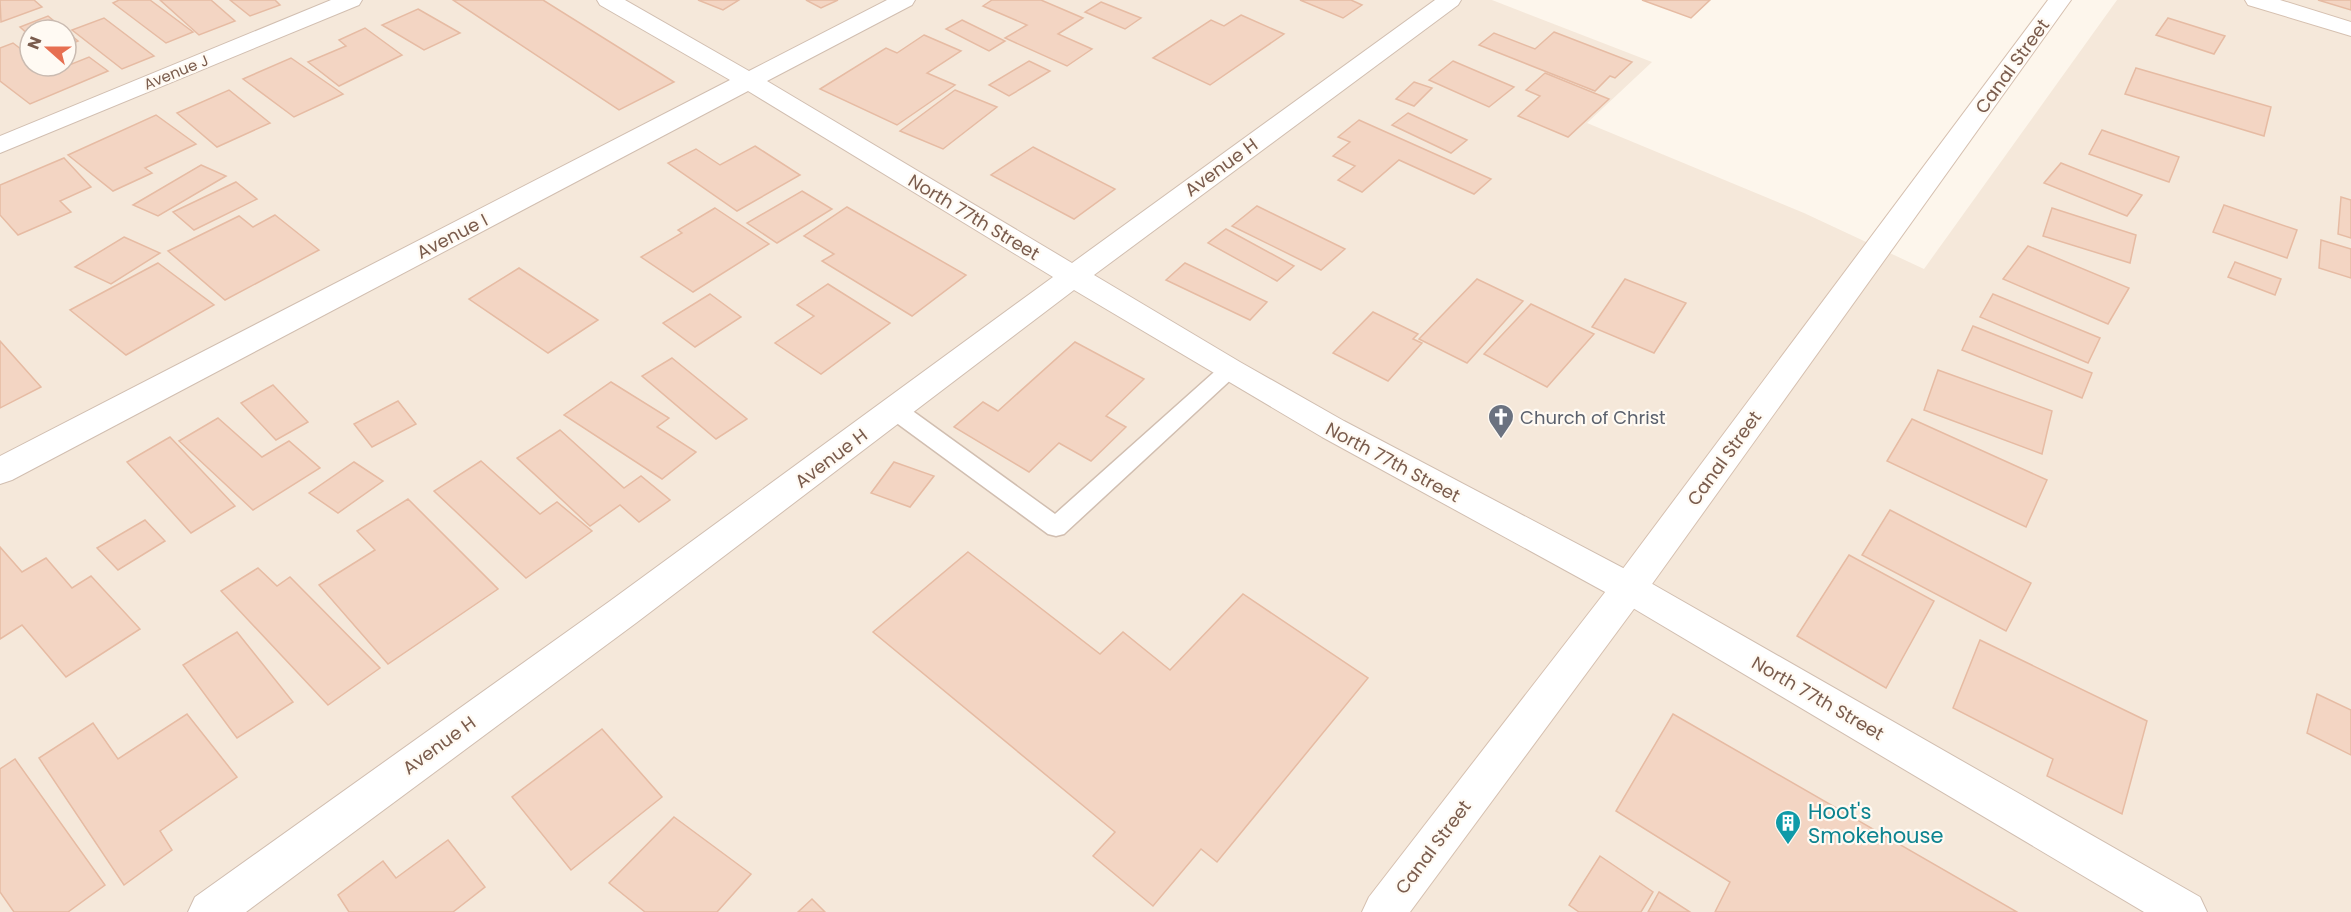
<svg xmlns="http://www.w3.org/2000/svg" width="2351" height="912" font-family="Poppins,sans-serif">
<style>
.residential{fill:#f5e8da;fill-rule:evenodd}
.building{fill:#f3d5c3;stroke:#e6bba3;stroke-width:1.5}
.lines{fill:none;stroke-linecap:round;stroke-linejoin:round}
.lane-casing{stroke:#d1beb0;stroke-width:3}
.street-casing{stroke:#d1beb0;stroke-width:2}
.secondary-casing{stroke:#d6c0b0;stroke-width:2}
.lane{fill:#fff;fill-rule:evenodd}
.street{fill:#fff;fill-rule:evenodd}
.secondary{fill:#fff;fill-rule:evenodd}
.labels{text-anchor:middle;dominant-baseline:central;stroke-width:4.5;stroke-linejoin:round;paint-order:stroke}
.far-street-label{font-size:15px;fill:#7a5c4d;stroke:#fffaf3}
.street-label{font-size:18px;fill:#7a5c4d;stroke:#fffaf3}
.worship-label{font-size:18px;fill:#5b616d;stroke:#fffaf3;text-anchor:start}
.near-culture-label{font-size:21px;fill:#0d838f;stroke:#fffaf3;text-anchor:start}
</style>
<rect width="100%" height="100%" fill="#fdf6ec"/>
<path class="residential" d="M0,0H1492L1652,62L1587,123L1804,213L1924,269L2117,0H2351V912H0ZM30,30H66V66H30Z"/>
<g class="building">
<polygon points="0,0 34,0 42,7 1,22"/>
<polygon points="119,0 150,0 193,32 166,43 113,3"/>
<polygon points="160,0 211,0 235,21 199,35"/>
<polygon points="230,0 275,0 280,5 250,16"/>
<polygon points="453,0 543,0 674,82 619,110"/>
<polygon points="698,0 739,0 723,10"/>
<polygon points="806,0 838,0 821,8"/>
<polygon points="992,0 1041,0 1083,18 1058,34 1092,49 1067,66 1005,38 1027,25 983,6"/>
<polygon points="1300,0 1351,0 1362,5 1343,18"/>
<polygon points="1642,0 1710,0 1691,18"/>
<polygon points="2318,0 2351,0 2351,10"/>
<polygon points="1101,2 1141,18 1125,29 1085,12"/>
<polygon points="418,9 460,33 424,50 382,25"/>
<polygon points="1241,15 1284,34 1210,85 1153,58 1211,20 1224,26"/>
<polygon points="48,16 65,30 30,30 30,36 20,27"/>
<polygon points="104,18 154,56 122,69 72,30"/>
<polygon points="2168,18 2225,36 2214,54 2156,35"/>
<polygon points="962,20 1005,41 989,51 946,29"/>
<polygon points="365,28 402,55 339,86 308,62 346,46 339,40"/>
<polygon points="66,31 78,41 66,46"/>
<polygon points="1554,32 1632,62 1615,78 1610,76 1595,91 1479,45 1494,33 1535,49"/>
<polygon points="924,35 961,51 927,73 955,85 897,125 820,89 886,48 897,53"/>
<polygon points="13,43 30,56 30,66 44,66 52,72 89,57 108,71 30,104 0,81 0,48"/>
<polygon points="291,58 343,94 294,117 243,79"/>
<polygon points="1029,61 1050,71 1009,96 989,85"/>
<polygon points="1453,61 1514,87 1489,107 1429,80"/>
<polygon points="2136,68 2271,107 2264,136 2125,94"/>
<polygon points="1545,73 1609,99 1568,137 1518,116 1540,96 1526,90"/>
<polygon points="1414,82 1432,88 1414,106 1396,99"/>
<polygon points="229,90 270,123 217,147 177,113"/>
<polygon points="955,90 997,107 943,149 900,131"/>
<polygon points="1408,113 1467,140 1451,153 1392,125"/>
<polygon points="156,115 196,144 145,168 152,173 113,191 68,155"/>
<polygon points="1359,120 1491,179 1474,194 1399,160 1362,192 1338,180 1355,166 1333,156 1350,142 1338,137"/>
<polygon points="2102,130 2179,157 2169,182 2089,154"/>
<polygon points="755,146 800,175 737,211 668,163 696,149 720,165"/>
<polygon points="1033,147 1115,189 1074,219 991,175"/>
<polygon points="64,158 91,187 60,201 71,212 18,235 0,215 0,185"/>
<polygon points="2061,163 2142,195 2127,216 2044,183"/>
<polygon points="201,165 226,176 158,216 133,205"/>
<polygon points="236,182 257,199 194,230 173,212"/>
<polygon points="802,191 832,209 777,243 747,223"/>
<polygon points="2341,197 2351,200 2351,238 2338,234"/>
<polygon points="2224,205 2297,230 2287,258 2213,232"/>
<polygon points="1257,206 1345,249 1321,270 1232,226"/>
<polygon points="847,207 966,275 912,316 822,261 834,254 804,236"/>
<polygon points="715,208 769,244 693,292 641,257 682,233 678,230"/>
<polygon points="2052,208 2136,235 2130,263 2043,236"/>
<polygon points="275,215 319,250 225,300 168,251 239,216 253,227"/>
<polygon points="1226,229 1294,266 1277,281 1208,243"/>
<polygon points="124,237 160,253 111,284 75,267"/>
<polygon points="2321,240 2351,249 2351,278 2319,268"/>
<polygon points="2028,246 2129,288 2108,324 2003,279"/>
<polygon points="2235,262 2281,279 2275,295 2228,277"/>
<polygon points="158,263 214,305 126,355 70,310"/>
<polygon points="1185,263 1267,302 1250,320 1166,280"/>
<polygon points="519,268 598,320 548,353 469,299"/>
<polygon points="1477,279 1523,301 1467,363 1419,339"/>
<polygon points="1625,279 1686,303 1654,353 1592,327"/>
<polygon points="828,284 890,323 821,374 775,343 814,316 797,305"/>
<polygon points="710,294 741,317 695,347 663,323"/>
<polygon points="1993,294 2100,338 2088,363 1980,317"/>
<polygon points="1531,304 1594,334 1547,387 1484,354"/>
<polygon points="1373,312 1418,334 1413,339 1422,343 1388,381 1333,353"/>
<polygon points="1973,326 2092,373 2082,398 1962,350"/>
<polygon points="0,341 41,387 0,408"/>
<polygon points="1075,342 1144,379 1106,416 1126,427 1091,461 1059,443 1029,472 954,427 983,402 998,411"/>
<polygon points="672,358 747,419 716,439 642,376"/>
<polygon points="1938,370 2052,411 2042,454 1924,410"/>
<polygon points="611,382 669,418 657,427 696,452 662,479 564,415"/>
<polygon points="273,385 308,422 276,440 241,403"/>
<polygon points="398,401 416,424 372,447 354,424"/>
<polygon points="218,418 262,457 289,441 320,468 253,510 179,441"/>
<polygon points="1912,419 2047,480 2026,527 1887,461"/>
<polygon points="560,430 624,488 641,476 670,500 639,522 620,505 590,526 517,458"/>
<polygon points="170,437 235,506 191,533 127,462"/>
<polygon points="481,461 540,514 557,502 592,531 526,578 434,491"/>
<polygon points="354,462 383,481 338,513 309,493"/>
<polygon points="894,462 934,476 910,507 871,493"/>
<polygon points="408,499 498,589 388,664 319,585 375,550 357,531"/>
<polygon points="1890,510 2031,583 2006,631 1862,555"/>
<polygon points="145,520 165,541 118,570 97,548"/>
<polygon points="0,547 22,572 46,558 72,588 91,576 140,629 66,677 22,625 0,639"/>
<polygon points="968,552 1100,654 1123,632 1170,670 1243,594 1368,678 1217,862 1201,849 1153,906 1093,856 1115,832 873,632"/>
<polygon points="1849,555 1934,601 1886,688 1797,636"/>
<polygon points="258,568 277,586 290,577 380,668 328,705 221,591"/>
<polygon points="237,632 293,702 237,738 183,665"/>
<polygon points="1980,640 2147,721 2122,814 2047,776 2053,759 1953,708"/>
<polygon points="2317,694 2351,710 2351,755 2307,733"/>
<polygon points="187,714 237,777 160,831 172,850 124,885 39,758 93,723 118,759"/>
<polygon points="1673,714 2017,912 1715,912 1730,882 1616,811"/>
<polygon points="602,729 662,797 571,870 512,797"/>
<polygon points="15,759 105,885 68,912 14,912 0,892 0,769"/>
<polygon points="674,817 751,874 717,912 645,912 609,883"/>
<polygon points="448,840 485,887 453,912 349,912 338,895 383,861 396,878"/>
<polygon points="1600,856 1653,892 1641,912 1579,912 1569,905"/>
<polygon points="1659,892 1690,912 1648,912"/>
<polygon points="812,899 825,912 798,912"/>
</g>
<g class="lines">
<defs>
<polygon id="lane" points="1229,362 1236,365 1240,370 1236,375 1064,534 1056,536 1048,534 887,416 884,410 887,404 895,402 903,404 1055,514 1222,365"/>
<g id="street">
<polygon points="331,0 362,0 359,5 0,153 0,136"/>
<polygon points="597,0 625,0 749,71 887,0 915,0 912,5 767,81 1072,263 1435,0 1461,0 1458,5 1094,275 1240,362 1344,421 1642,578 2200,897 2207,912 2144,912 1616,598 1322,437 1074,290 636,623 246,912 188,912 195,897 610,601 1053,277 748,91 12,480 0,484 0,456 730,80 600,5"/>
</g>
<g id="secondary">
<polygon points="2048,0 2071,0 1642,598 1410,912 1362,912 1369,897 1616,578"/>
<polygon points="2245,0 2280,0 2351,22 2351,36 2248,5"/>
</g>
</defs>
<use href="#lane" class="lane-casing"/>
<use href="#street" class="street-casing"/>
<use href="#secondary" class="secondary-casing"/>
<use href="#lane" class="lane"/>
<use href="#street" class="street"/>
<use href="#secondary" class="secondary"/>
</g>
<defs>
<symbol id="church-pin" viewBox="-11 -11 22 30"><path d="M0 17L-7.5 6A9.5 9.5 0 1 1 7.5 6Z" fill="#6b7280" stroke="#fffaf3"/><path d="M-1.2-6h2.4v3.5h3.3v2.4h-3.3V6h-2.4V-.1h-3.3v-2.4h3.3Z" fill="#fff"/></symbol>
<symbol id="building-pin" viewBox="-11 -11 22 30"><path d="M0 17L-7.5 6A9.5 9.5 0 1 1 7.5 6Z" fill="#0f9aa8" stroke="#fffaf3"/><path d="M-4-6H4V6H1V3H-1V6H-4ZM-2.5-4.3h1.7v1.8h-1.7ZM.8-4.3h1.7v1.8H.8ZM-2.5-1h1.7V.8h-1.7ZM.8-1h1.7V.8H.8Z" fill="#fff"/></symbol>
</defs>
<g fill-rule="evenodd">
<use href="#church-pin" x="1486" y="402" width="30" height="40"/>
<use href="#building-pin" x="1773" y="808" width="30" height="40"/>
</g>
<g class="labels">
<g class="far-street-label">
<text transform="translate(176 72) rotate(-22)">Avenue J</text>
</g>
<g class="street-label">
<text transform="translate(2012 66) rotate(-54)">Canal Street</text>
<text transform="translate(1221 167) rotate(-36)">Avenue H</text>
<text transform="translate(974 217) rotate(31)">North 77th Street</text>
<text transform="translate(452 236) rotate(-27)">Avenue I</text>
<text transform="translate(831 458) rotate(-37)">Avenue H</text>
<text transform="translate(1724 458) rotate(-54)">Canal Street</text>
<text transform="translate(1393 462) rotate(28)">North 77th Street</text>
<text transform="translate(1818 698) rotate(30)">North 77th Street</text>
<text transform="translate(439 745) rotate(-36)">Avenue H</text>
<text transform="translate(1433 847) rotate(-53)">Canal Street</text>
</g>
<g class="worship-label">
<text x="1520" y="417">Church of Christ</text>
</g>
<g class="near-culture-label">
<text x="1808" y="811">Hoot's<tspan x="1808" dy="24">Smokehouse</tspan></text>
</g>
</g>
<g transform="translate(48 48) rotate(291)"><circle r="28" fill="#fffaf3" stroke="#cabbb1" stroke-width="1.5"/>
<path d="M0-4.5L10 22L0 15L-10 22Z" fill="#e76f51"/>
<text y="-9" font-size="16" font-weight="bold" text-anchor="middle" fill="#7a5c4d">N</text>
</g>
</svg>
